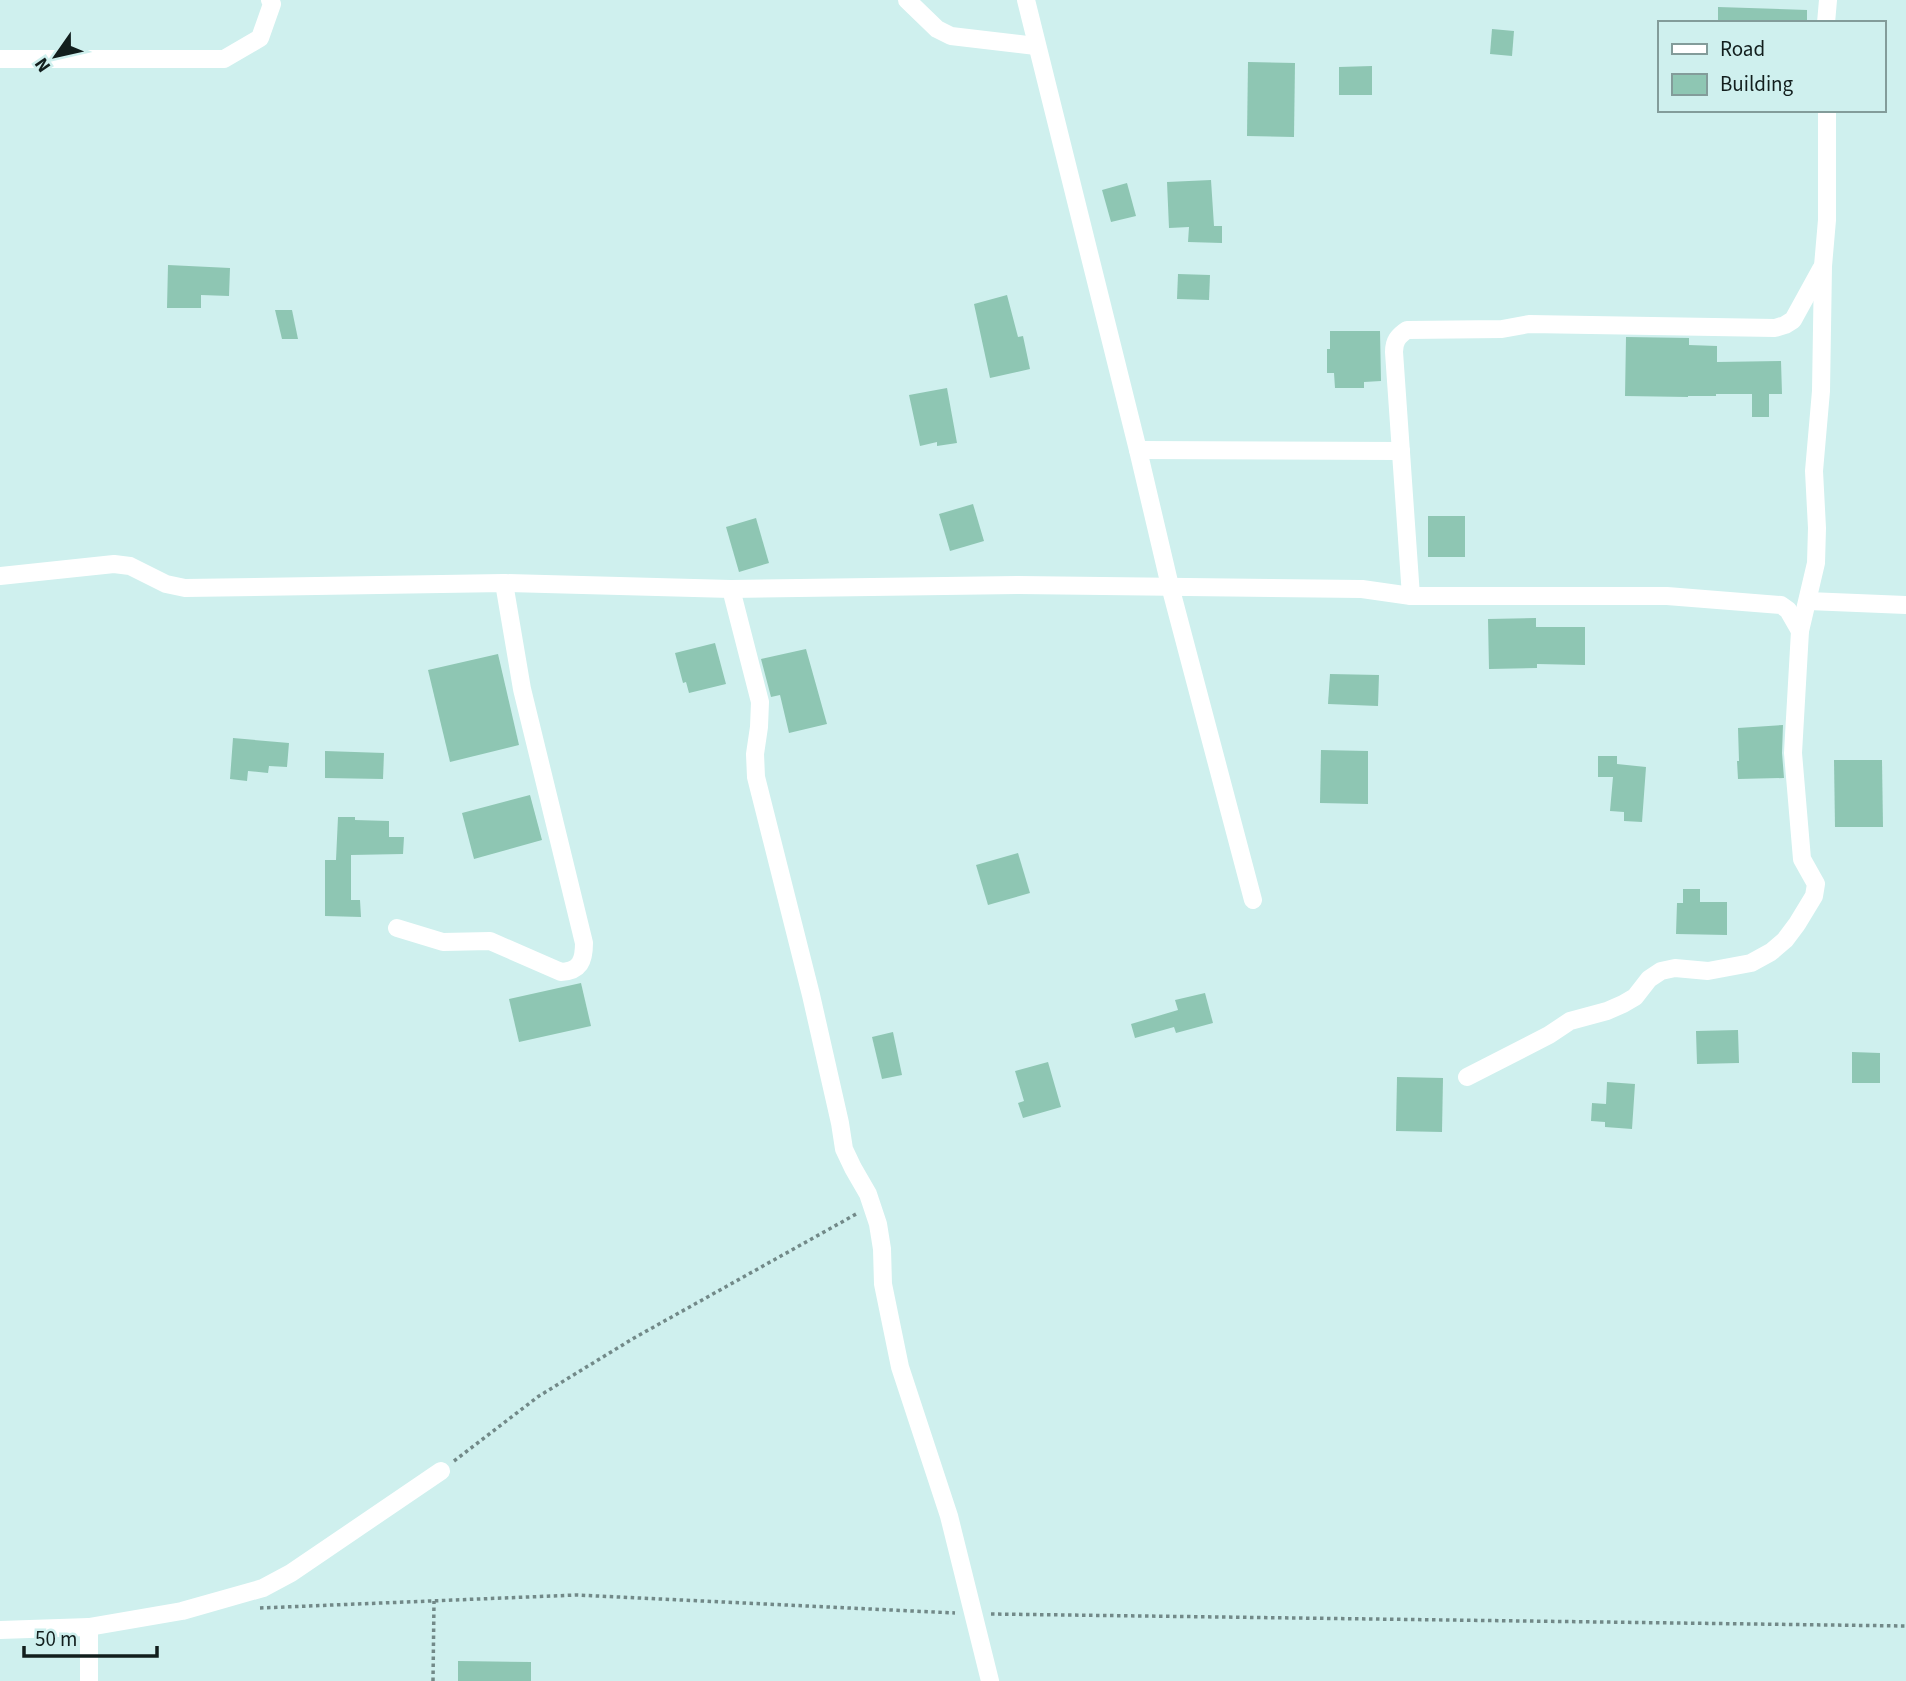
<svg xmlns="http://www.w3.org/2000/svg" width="1906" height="1681" font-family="'Source Sans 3',sans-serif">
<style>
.building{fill:#8ec6b3}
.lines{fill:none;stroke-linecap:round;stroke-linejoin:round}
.path{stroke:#728988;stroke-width:3.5;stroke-dasharray:3.5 3.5;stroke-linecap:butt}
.minor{stroke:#fff;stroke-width:18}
</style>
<rect width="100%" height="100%" fill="#cff0ee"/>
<g class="building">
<polygon points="1718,7 1807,10 1807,23 1718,23"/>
<polygon points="1492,29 1514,31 1512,56 1490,54"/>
<polygon points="1248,62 1295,63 1294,137 1247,136"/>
<polygon points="1372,66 1372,95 1339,95 1339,67"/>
<polygon points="1211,180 1214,226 1222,226 1222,243 1188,242 1189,227 1169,228 1167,182"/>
<polygon points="1127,183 1136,216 1111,222 1102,190"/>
<polygon points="168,265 230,268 229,296 201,295 201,308 167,308"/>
<polygon points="1178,274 1210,275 1209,300 1177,299"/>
<polygon points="1007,295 1018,337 1023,336 1030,369 990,378 974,304"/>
<polygon points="275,310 292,310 298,339 282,339"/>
<polygon points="1330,331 1380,331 1381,381 1364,382 1364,388 1335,388 1334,373 1327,373 1327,349 1330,349"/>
<polygon points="1626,337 1689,338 1689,345 1717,346 1717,362 1781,361 1782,394 1769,394 1769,417 1752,417 1752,394 1716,394 1716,396 1688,396 1688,397 1625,396"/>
<polygon points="947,388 957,443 937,446 937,442 920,446 909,395"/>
<polygon points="973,504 984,541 950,551 939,514"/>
<rect x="1428" y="516" width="37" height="41"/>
<polygon points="756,518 769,563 739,572 726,527"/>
<polygon points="1536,618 1536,627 1585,627 1585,665 1537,664 1537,668 1489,669 1488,619"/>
<polygon points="715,643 726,684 689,693 686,682 683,683 675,653"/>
<polygon points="806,649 827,724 789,733 780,695 771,697 761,659"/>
<polygon points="498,654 519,745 450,762 428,670"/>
<polygon points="1330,674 1379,675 1378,706 1328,704"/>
<polygon points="1783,725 1782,753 1784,778 1738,779 1737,761 1739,761 1738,728"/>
<polygon points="233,738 289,743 287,767 269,766 268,773 248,771 247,781 230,779"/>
<polygon points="1321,750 1368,751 1368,804 1320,803"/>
<polygon points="325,751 384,753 383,779 325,778"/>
<polygon points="1598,756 1617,756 1617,764 1646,767 1642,822 1624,821 1624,812 1610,811 1613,777 1598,777"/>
<polygon points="1834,760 1882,760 1883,827 1835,827"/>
<polygon points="530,795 542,840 474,859 462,813"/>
<polygon points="338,817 355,817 355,820 389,821 389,837 404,837 403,854 351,855 351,900 360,900 361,917 325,916 325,860 336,860"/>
<polygon points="1018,853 1030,893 988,905 976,865"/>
<polygon points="1683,889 1700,889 1700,902 1727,902 1727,935 1676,934 1677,903 1683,903"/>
<polygon points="581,983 591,1026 519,1042 509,999"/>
<polygon points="1205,993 1213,1023 1176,1033 1174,1027 1135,1038 1131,1024 1178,1010 1175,1000"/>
<polygon points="1738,1030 1739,1063 1697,1064 1696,1031"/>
<polygon points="893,1032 902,1075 882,1079 872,1037"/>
<polygon points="1852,1052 1880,1053 1880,1083 1852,1083"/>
<polygon points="1048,1062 1061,1107 1023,1118 1018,1103 1024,1101 1015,1071"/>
<polygon points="1397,1077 1443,1078 1442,1132 1396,1131"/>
<polygon points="1607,1082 1635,1084 1632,1129 1605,1127 1605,1122 1591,1121 1592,1103 1606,1104"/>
<polygon points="458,1661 531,1662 531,1681 458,1681"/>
</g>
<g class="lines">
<g class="path">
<polyline points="454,1461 539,1396 634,1338 858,1213"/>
<polyline points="260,1608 576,1595 955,1613"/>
<polyline points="991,1614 1906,1626"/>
<polyline points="433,1681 434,1601"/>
</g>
<g class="minor">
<polyline points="907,0 937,29 951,36 1036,46"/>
<polyline points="1026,0 1138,450 1170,586 1253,900"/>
<polyline points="1826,23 1828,0"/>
<polyline points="0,59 224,59 260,38 272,4 270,0"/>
<polyline points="1138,450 1401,451"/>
<polyline points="0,576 114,564 130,566 166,584 185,588 504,583 731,589 1018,585 1362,589 1411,596 1667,596 1781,605 1788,610 1800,631"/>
<polyline points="731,589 760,702 759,727 755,754 756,777 811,995 840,1123 844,1149 853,1168 868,1194 878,1224 882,1249 883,1284 900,1367 949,1516 990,1681"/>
<path d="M1411,596L1394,352C1394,341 1398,336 1407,330L1502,329L1529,324L1775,328L1785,325L1793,320L1821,269"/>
<polyline points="1808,601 1906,605"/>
<path d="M397,928L443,942L490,941L561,972C580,971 584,961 584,943L522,689L504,583"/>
<polyline points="1467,1077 1549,1035 1570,1021 1607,1011 1623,1004 1635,997 1649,979 1661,971 1675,968 1708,971 1751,963 1771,952 1785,940 1797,924 1814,896 1816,884 1802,859 1793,753 1800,631 1816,563 1817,528 1814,471 1821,391 1823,266 1827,220 1827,110"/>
<polyline points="89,1627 89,1681"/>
<polyline points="0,1630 89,1627 182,1611 263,1588 291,1573 441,1471"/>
</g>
</g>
<rect x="1658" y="21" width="228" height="91" fill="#cff0ee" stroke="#839c9a" stroke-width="2"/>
<rect x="1672" y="44" width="35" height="10" fill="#ffffff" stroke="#839c9a" stroke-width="2"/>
<text x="1720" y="56" font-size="21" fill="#121e1d">Road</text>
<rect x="1672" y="74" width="35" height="21" fill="#8ec6b3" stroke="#839c9a" stroke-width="2"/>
<text x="1720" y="91" font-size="21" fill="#121e1d">Building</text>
<g transform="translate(56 56) rotate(236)" stroke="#cff0ee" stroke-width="5" paint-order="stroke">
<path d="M0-5L12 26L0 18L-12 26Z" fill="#121e1d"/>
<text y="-10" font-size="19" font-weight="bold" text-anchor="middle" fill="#121e1d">N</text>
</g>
<path d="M24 1646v10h133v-10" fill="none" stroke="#121e1d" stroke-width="3.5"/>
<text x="35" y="1646" font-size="21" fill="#121e1d" stroke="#cff0ee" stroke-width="5" paint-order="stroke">50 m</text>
</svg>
